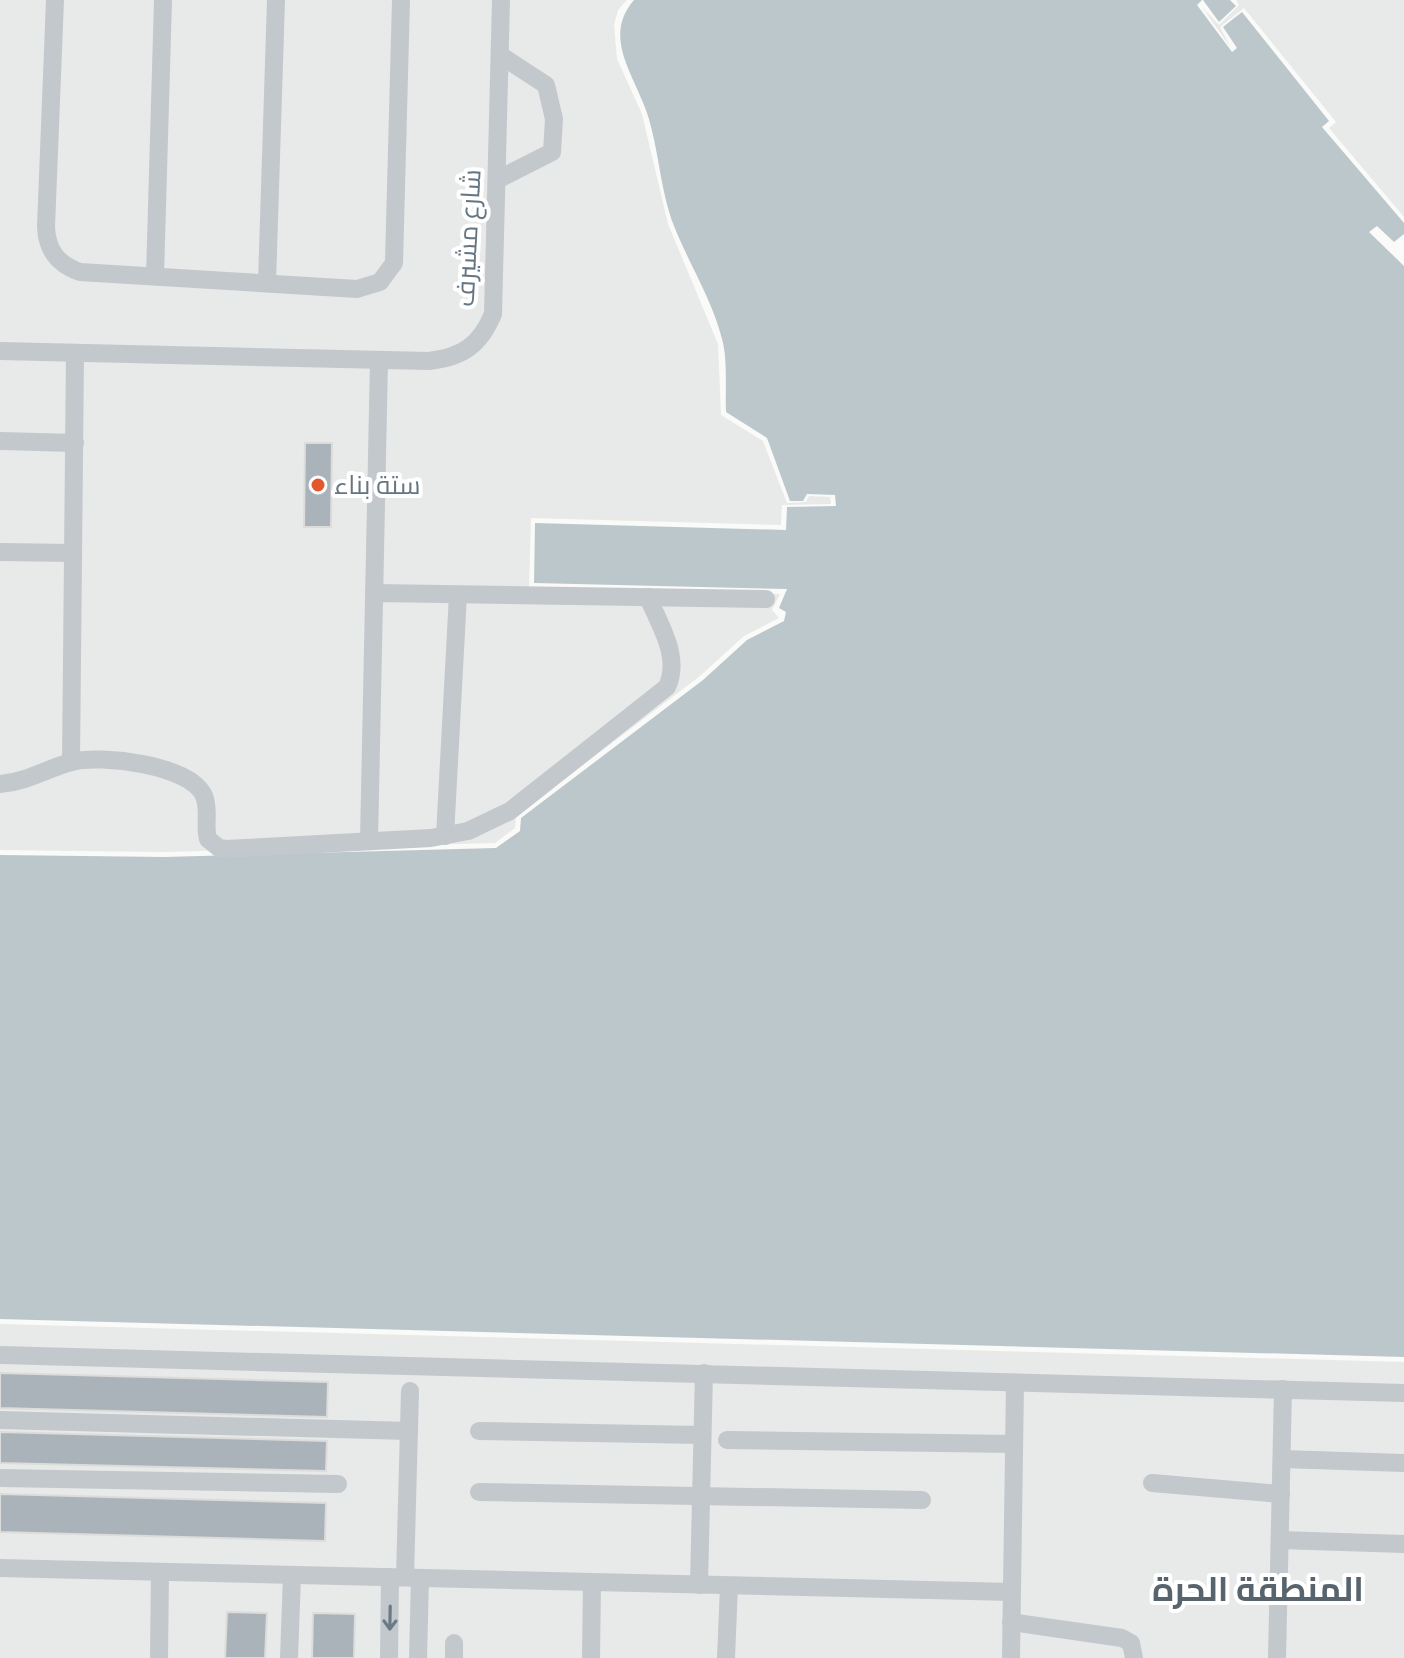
<svg xmlns="http://www.w3.org/2000/svg" width="1404" height="1658" font-family="Cabin,Cairo,sans-serif">
<style>
.built{fill:#e8e9e9}
.water{fill:#bbc7cb}
.building{fill:#aab3b9;stroke:#dcdcda;stroke-width:2}
.lines{fill:none;stroke-linecap:round;stroke-linejoin:round}
.minor{stroke:#c3c8cc;stroke-width:18}
.oneway{stroke:#6a7a87}
.poi-dot{fill:#e4572e;stroke:#fff;stroke-width:3}
.labels{text-anchor:middle;dominant-baseline:central;stroke-width:8;stroke-linejoin:round;paint-order:stroke}
.street-label{font-size:26px;fill:#657683;stroke:#fff}
.poi-label{font-size:26px;fill:#657683;stroke:#fff;text-anchor:start}
.district-label{font-size:34px;font-weight:bold;fill:#57646e;stroke:#fff}
</style>
<rect width="100%" height="100%" fill="#fafaf8"/>
<g class="built">
<polygon points="0,0 627,0 618,10 614,25 617,59 642,114 668,224 718,344 721,415 763,441 787,503 806,502 809,496 830,497 831,504 782,505 781,525 531,518 529,587 780,594 772,610 779,618 744,636 700,676 516,816 515,828 495,843 164,852 0,850"/>
<polygon points="1236,0 1404,0 1404,217 1329,128 1336,122 1244,8 1220,27 1231,48 1202,7 1219,25 1239,5"/>
<polygon points="0,1324 1404,1362 1404,1658 0,1658"/>
</g>
<g class="water">
<path d="M634,0H1202L1197,5L1232,52L1237,48L1223,27L1242,12L1329,121L1322,127L1404,223V234L1394,242L1377,226L1369,232L1404,266V1357L0,1319V855L164,857L496,848L520,831L521,818L703,680L747,640L784,621L786,612L779,608L787,589L534,583L535,523L786,530L787,507L836,506L835,495L807,494L803,501H790L767,438L726,412C725,389 728,361 722,339C712,299 689,264 674,226C660,190 659,149 647,113C634,74 602,37 634,0Z"/>
<polygon points="1203,0 1230,0 1236,6 1219,22"/>
</g>
<g class="building">
<polygon points="305,443 332,443 331,527 304,527"/>
<polygon points="0,1373 328,1382 327,1417 0,1408"/>
<polygon points="0,1432 327,1441 326,1471 0,1463"/>
<polygon points="0,1494 326,1503 325,1541 0,1532"/>
<polygon points="227,1612 267,1613 265,1658 225,1658"/>
<polygon points="313,1613 355,1614 354,1658 312,1658"/>
</g>
<g class="lines">
<g class="minor">
<path d="M55,0L46,227C47,250 57,264 80,272L357,289L380,282L394,263L401,0"/>
<polyline points="497,180 552,152 554,119 546,85 500,55"/>
<polyline points="155,276 163,0"/>
<polyline points="267,283 276,0"/>
<path d="M0,351L429,361C463,357 480,345 493,314L501,0"/>
<polyline points="0,441 75,443"/>
<polyline points="0,552 73,553"/>
<polyline points="374,593 766,599"/>
<polyline points="71,762 75,353"/>
<path d="M0,784C27,782 46,769 71,762C101,754 191,765 204,796C210,810 204,825 208,839L219,848L226,849L431,838L468,831L510,811L667,687C681,657 660,626 648,597"/>
<polyline points="445,836 458,595"/>
<polyline points="369,841 379,360"/>
<polyline points="0,1355 1404,1393"/>
<polyline points="0,1420 409,1431"/>
<polyline points="479,1431 702,1435"/>
<polyline points="727,1440 1014,1444"/>
<polyline points="1282,1459 1404,1463"/>
<polyline points="0,1478 338,1484"/>
<polyline points="1152,1483 1281,1494"/>
<polyline points="479,1492 922,1500"/>
<polyline points="1280,1540 1404,1544"/>
<polyline points="0,1568 1012,1592"/>
<polyline points="405,1577 410,1391"/>
<polyline points="699,1585 704,1373"/>
<polyline points="1011,1622 1122,1638 1131,1643 1134,1658"/>
<polyline points="159,1658 160,1572"/>
<polyline points="289,1658 292,1575"/>
<polyline points="389,1658 390,1577"/>
<polyline points="418,1658 420,1578"/>
<polyline points="454,1658 454,1643"/>
<polyline points="591,1658 592,1582"/>
<polyline points="726,1658 729,1586"/>
<polyline points="1011,1658 1015,1384"/>
<polyline points="1277,1658 1283,1389"/>
</g>
</g>
<defs><path id="oneway-shaft" d="M-6 0H5M1.5-3L5.5 0L1.5 3" fill="none" stroke-width="1.6" stroke-linecap="round" stroke-linejoin="round" transform="scale(2)"/></defs>
<use class="oneway" href="#oneway-shaft" transform="translate(390 1618) rotate(91)"/>
<circle class="poi-dot" cx="318" cy="485" r="8"/>
<g class="labels">
<g class="street-label">
<text transform="translate(468 238) rotate(-87)">شارع مشيرف</text>
</g>
<g class="poi-label">
<text x="334" y="485">ستة بناء</text>
</g>
<g class="district-label">
<text x="1258" y="1589">المنطقة الحرة</text>
</g>
</g>
</svg>
